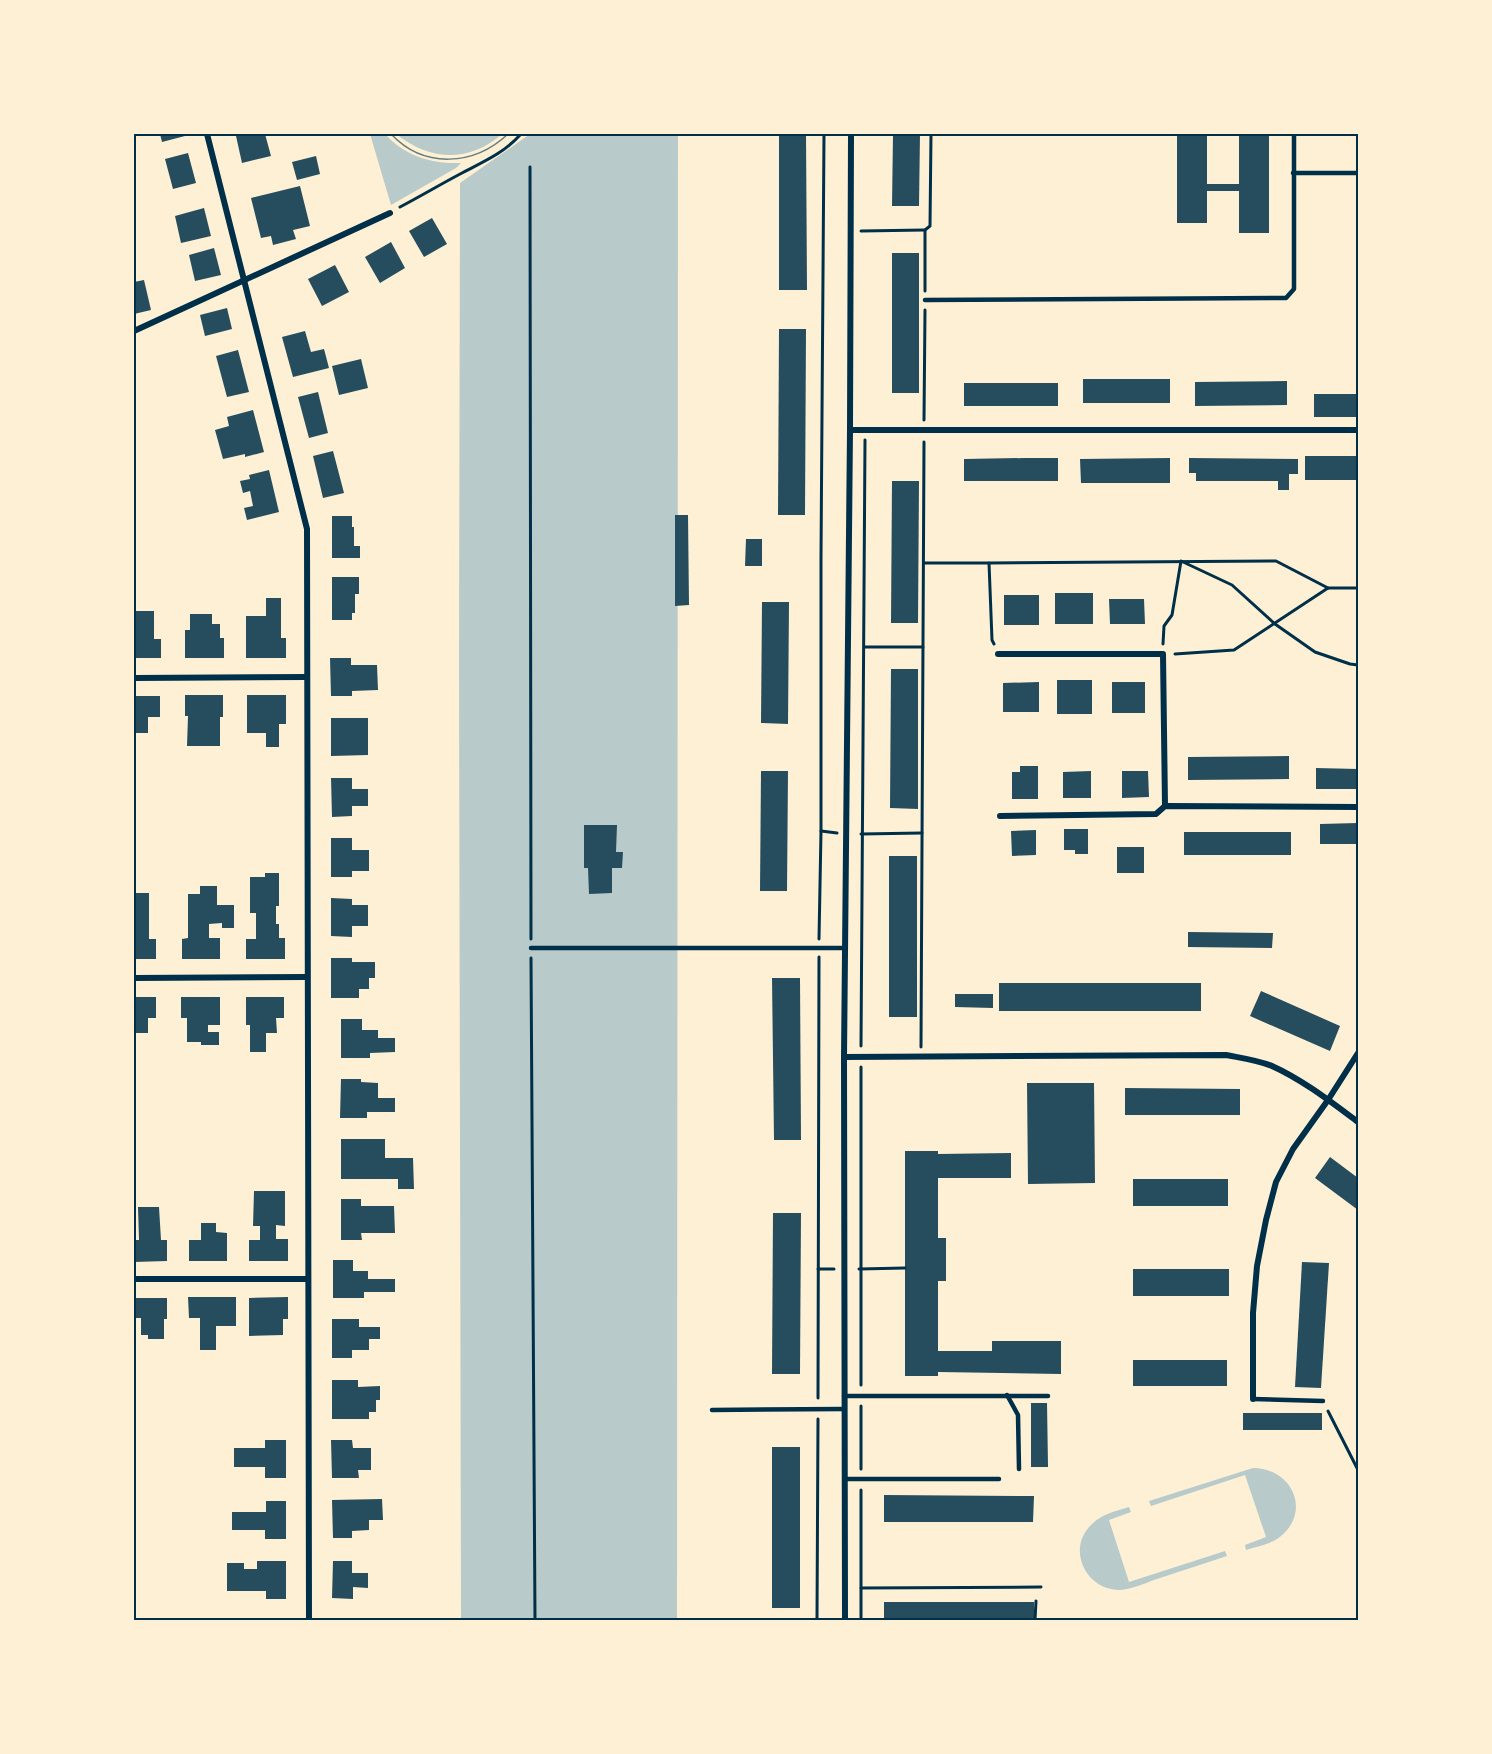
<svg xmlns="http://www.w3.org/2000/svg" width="1492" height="1754" font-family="'Space Grotesk',sans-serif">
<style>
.green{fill:#b9caca}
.building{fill:#264d5e}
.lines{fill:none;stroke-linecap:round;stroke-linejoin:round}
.path{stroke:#003049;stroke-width:3}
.service{stroke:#003049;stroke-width:4.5}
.minor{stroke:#003049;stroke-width:6}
.tram{stroke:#657d81;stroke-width:1.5}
.neatline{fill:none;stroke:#003049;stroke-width:2}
</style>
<rect width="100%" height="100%" fill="#fdf0d5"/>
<g class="green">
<path d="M370,134H385C405,156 431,164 461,163L456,168L391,205Z"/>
<path d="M396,134H502C469,163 430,161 396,134Z"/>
<polygon points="530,134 678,134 677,1620 461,1620 459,663 460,183"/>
<path d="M1253,1468C1291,1468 1312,1510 1281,1536C1272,1544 1258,1546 1246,1550L1245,1545L1266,1537L1245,1475L1151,1506L1149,1501Z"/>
<path d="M1129,1507L1131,1512L1109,1520L1129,1582L1225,1551L1227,1556C1204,1564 1180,1571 1157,1579C1145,1583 1131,1590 1118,1590C1085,1589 1066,1548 1092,1524C1102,1514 1116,1511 1129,1507Z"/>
</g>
<g class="building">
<polygon points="160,134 184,134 185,136 162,142"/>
<polygon points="246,134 265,134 271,156 242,163 236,136"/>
<polygon points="779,134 806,134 807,290 779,290"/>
<polygon points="893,134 920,134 919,206 892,206"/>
<polygon points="1177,134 1207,134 1207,184 1239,184 1239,134 1269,134 1269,233 1239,233 1239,191 1207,191 1207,223 1177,223"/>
<polygon points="188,153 196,183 173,189 165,159"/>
<polygon points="316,156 320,174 297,180 292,162"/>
<polygon points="300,186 310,226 293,230 296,239 273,245 271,236 261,238 251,198"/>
<polygon points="204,208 211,236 181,243 175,216"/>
<polygon points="432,218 447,244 424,257 409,231"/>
<polygon points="391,242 405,268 380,283 365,257"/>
<polygon points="214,248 221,275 195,281 189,255"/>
<rect x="892" y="253" width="27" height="140"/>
<polygon points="335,265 349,292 322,306 308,279"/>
<polygon points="144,280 151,310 134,314 134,282"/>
<polygon points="227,308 232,329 205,336 200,315"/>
<polygon points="779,329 806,329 805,515 778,515"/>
<polygon points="305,331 311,352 324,349 329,368 293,377 282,337"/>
<polygon points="238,350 249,392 227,397 216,356"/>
<polygon points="361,359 368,388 339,395 332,366"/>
<rect x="1083" y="379" width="87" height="24"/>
<polygon points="1287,381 1287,405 1195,406 1195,382"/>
<rect x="964" y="383" width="94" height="23"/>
<polygon points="318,392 328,433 309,438 298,397"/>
<rect x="1314" y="394" width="44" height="23"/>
<polygon points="253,410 264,452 245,457 245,454 223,459 215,430 229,426 227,417"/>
<polygon points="333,451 344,493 323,498 313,456"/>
<rect x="1305" y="456" width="53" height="24"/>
<polygon points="1025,458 1058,458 1058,481 964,481 964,459"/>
<polygon points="1170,458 1170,483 1081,483 1080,459"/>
<polygon points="1189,458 1298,459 1298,474 1289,474 1289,490 1278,490 1278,481 1196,481 1196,473 1189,473"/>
<polygon points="269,470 279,512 247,520 244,508 253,506 250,491 243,493 240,481 250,479 249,475"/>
<polygon points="892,481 919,481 918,623 891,623"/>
<polygon points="675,515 688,515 689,605 675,606"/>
<polygon points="332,516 352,516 352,527 354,527 354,546 360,546 360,558 332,558"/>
<polygon points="746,539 762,539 762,566 745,566"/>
<polygon points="332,577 359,577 359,594 355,594 355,613 352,613 352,620 332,620"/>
<rect x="1055" y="593" width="38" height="31"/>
<rect x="1004" y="595" width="35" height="30"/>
<polygon points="266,598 281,598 281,638 286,638 286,658 246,658 246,616 266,616"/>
<polygon points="1109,599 1144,599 1145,624 1110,624"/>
<polygon points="762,602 789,602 788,724 761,723"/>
<polygon points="134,611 154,611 154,639 161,639 161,658 134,658"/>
<polygon points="190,614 212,614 212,624 220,624 220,638 224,638 224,658 185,658 185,630 190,630"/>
<polygon points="330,658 351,658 351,665 377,665 378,690 352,691 352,696 331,696"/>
<polygon points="891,669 918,669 918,809 890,808"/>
<rect x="1057" y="680" width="35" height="34"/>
<polygon points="1039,682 1039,712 1003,712 1003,683"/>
<rect x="1112" y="682" width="33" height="31"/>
<polygon points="185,695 223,695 223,717 220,717 220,746 187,746 188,716 185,716"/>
<polygon points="247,695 286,695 286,724 279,724 279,747 266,747 266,733 247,733"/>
<polygon points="134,696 160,696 160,717 148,717 148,733 134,733"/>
<polygon points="331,718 368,718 368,755 331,756"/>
<polygon points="1289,756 1289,779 1188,780 1188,757"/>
<polygon points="1020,766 1038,766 1038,799 1012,799 1012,772 1020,772"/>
<polygon points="1316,768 1358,769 1358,789 1316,789"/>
<polygon points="761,771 788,771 787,891 760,891"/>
<polygon points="1091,771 1091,798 1063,798 1063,772"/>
<polygon points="1122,771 1148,771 1149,797 1122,798"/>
<polygon points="331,778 352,778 352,789 368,789 368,806 352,806 352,816 332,817"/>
<polygon points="1358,823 1358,844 1320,844 1320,824"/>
<polygon points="584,825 617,825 616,852 623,852 622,868 612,868 612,893 589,894 588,868 584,868"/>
<polygon points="1064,829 1088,829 1088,854 1075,854 1075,850 1064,850"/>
<polygon points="1036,830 1036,855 1012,856 1011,831"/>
<rect x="1184" y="832" width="107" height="23"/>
<polygon points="331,838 352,838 352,850 369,850 369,871 352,871 352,877 331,877"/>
<rect x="1117" y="847" width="27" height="26"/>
<rect x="889" y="856" width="28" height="161"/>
<polygon points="265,873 279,873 279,906 276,906 276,924 279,924 279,938 285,938 285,959 246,959 246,939 256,939 256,913 250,913 250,877 265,877"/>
<polygon points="200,886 217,886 217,905 234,905 234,928 222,928 222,923 209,924 209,938 220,938 220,959 182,959 182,939 188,938 188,894 200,894"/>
<polygon points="136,893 149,893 149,939 156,939 156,959 134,959 134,904 136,904"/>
<polygon points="331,898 352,899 352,905 368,905 368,926 352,926 352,937 331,936"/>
<polygon points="1188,932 1273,933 1272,948 1188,947"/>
<polygon points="331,958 352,958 352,962 375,962 375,978 369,978 369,989 359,989 359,998 331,998"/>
<polygon points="772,978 800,978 801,1140 774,1140"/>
<rect x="999" y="983" width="202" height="28"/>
<polygon points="1261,991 1340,1026 1330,1051 1250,1016"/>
<polygon points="955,994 993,994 993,1008 955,1007"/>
<polygon points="134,997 156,997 156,1018 148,1018 148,1033 136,1033 136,1041 134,1041"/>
<polygon points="181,997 220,997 220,1025 208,1025 208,1032 219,1032 219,1045 201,1045 201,1042 187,1042 187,1018 181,1018"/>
<polygon points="246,997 284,997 284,1018 276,1018 277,1033 266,1033 266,1052 250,1052 250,1025 246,1025"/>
<polygon points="341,1019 362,1019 362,1030 378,1030 378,1038 395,1038 395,1052 370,1053 370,1058 341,1058"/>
<polygon points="341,1079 361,1079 361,1082 378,1083 378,1098 395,1098 395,1112 367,1112 367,1118 340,1118"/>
<polygon points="1027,1083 1094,1083 1095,1183 1028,1184"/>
<polygon points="1125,1088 1240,1089 1240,1115 1125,1115"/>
<polygon points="341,1139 385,1139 385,1158 413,1158 414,1189 398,1189 398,1179 341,1179"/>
<polygon points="905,1151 938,1151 938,1154 1011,1153 1011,1178 938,1178 938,1238 946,1238 946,1281 938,1281 938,1351 992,1351 992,1341 1061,1341 1061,1374 938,1372 938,1376 905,1376"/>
<polygon points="1330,1157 1358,1178 1358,1210 1315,1178"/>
<rect x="1133" y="1179" width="95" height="27"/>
<polygon points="254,1191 285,1191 285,1226 276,1225 276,1239 288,1239 288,1261 249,1261 249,1240 260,1240 260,1226 253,1226"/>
<polygon points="341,1199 361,1199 361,1206 394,1206 395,1233 361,1233 362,1240 341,1240"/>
<polygon points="138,1207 159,1207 161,1240 167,1240 167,1261 134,1262 134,1240 139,1240"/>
<polygon points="773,1213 801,1213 800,1374 772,1374"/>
<polygon points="201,1223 216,1223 216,1232 227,1233 227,1261 189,1261 189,1240 201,1240"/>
<polygon points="333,1260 353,1260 353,1271 368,1271 368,1279 395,1279 395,1292 364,1292 364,1298 333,1298"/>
<polygon points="1302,1262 1329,1263 1321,1388 1295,1387"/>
<rect x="1133" y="1269" width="96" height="27"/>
<polygon points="188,1297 236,1297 236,1326 216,1326 216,1350 200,1350 200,1318 189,1318"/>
<polygon points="288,1297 288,1319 283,1319 283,1335 249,1336 249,1298"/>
<polygon points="134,1298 167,1298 167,1319 164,1319 164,1339 148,1339 148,1335 141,1335 141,1318 134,1318"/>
<polygon points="332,1319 359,1319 359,1327 380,1327 380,1339 369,1339 369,1350 352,1350 352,1358 332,1358"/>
<rect x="1133" y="1360" width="94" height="26"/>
<polygon points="332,1380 358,1380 358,1387 380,1386 380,1400 376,1400 376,1412 369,1412 369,1419 332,1419"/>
<polygon points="1031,1403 1047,1403 1048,1467 1031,1467"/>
<rect x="1243" y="1413" width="79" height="17"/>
<polygon points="265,1440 286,1440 286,1478 265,1478 265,1467 234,1467 234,1448 265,1448"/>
<polygon points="331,1440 352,1440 353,1448 371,1448 371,1470 358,1470 359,1478 332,1478"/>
<rect x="772" y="1447" width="28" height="161"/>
<polygon points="884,1495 1034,1496 1033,1522 884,1522"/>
<polygon points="382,1499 383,1520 369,1520 369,1530 352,1531 352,1538 333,1538 332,1500"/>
<polygon points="266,1501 286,1501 286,1539 265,1539 265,1530 232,1530 232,1512 266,1512"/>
<polygon points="257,1561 286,1561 286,1599 266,1599 266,1591 227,1591 227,1563 244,1563 244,1569 257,1569"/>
<polygon points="333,1561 352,1561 352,1573 368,1573 368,1588 353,1587 353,1599 332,1598"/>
<rect x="884" y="1602" width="150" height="18"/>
</g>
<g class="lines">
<g class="path">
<polyline points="530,167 531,939"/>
<path d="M400,207C421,196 441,184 462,173C485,161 504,153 521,134"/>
<polyline points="861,231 925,230"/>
<polyline points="925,291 925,230 930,226 931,134"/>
<polyline points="924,420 925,310"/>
<polyline points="924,563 989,563"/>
<polyline points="994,644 992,640 989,563 1276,561 1328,588"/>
<polyline points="1163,644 1164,626 1172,615 1181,561 1232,585 1275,624 1315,652 1350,664 1358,665"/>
<polyline points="865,647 923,647"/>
<polyline points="1175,654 1234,650 1328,588 1358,588"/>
<polyline points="821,831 837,833"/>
<polyline points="861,834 922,833"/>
<polyline points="819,939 821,831 821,557 824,134"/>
<polyline points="531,958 535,1620"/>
<path d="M861,1046C861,844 865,642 865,440"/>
<polyline points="921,1047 924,442"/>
<polyline points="861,1067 861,1385"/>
<polyline points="818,1269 834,1269"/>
<polyline points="859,1269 905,1268"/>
<polyline points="818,1398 819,957"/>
<polyline points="861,1406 861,1469"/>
<polyline points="1328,1411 1358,1470"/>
<polyline points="861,1490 861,1620"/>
<polyline points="861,1588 1041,1587"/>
<polyline points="817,1620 818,1419"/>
<polyline points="1035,1620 1036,1601"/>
</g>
<g class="service">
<polyline points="1293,173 1358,173"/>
<polyline points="925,300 1286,298 1294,289 1294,134"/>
<polyline points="531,948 845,948"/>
<polyline points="1007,1395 1018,1415 1019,1469"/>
<polyline points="844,1396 1048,1396"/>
<polyline points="1253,1399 1323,1401"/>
<polyline points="712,1410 844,1409"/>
<polyline points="845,1479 999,1479"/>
</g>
<g class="minor">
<polyline points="207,134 307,529 309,1620"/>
<polyline points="134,331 390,213"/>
<polyline points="850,430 1358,430"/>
<polyline points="998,654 1163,654 1165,806"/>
<polyline points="134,678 307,677"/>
<polyline points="1000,816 1156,814 1165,806 1358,807"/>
<polyline points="134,978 307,977"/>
<path d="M844,1057L1226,1055C1241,1058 1257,1060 1272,1066C1303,1080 1331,1102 1358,1122"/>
<polyline points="134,1279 307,1279"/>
<polyline points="1253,1399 1253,1313 1257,1266 1266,1220 1276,1182 1293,1149 1328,1100 1358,1053"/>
<polyline points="845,1620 844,1057 850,430 851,134"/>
</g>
<path class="tram" d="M391,134C424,169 474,166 508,134"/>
</g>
<rect width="1492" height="1754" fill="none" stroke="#fdf0d5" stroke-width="270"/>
<rect x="135" y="135" width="1222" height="1484" class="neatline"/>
</svg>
